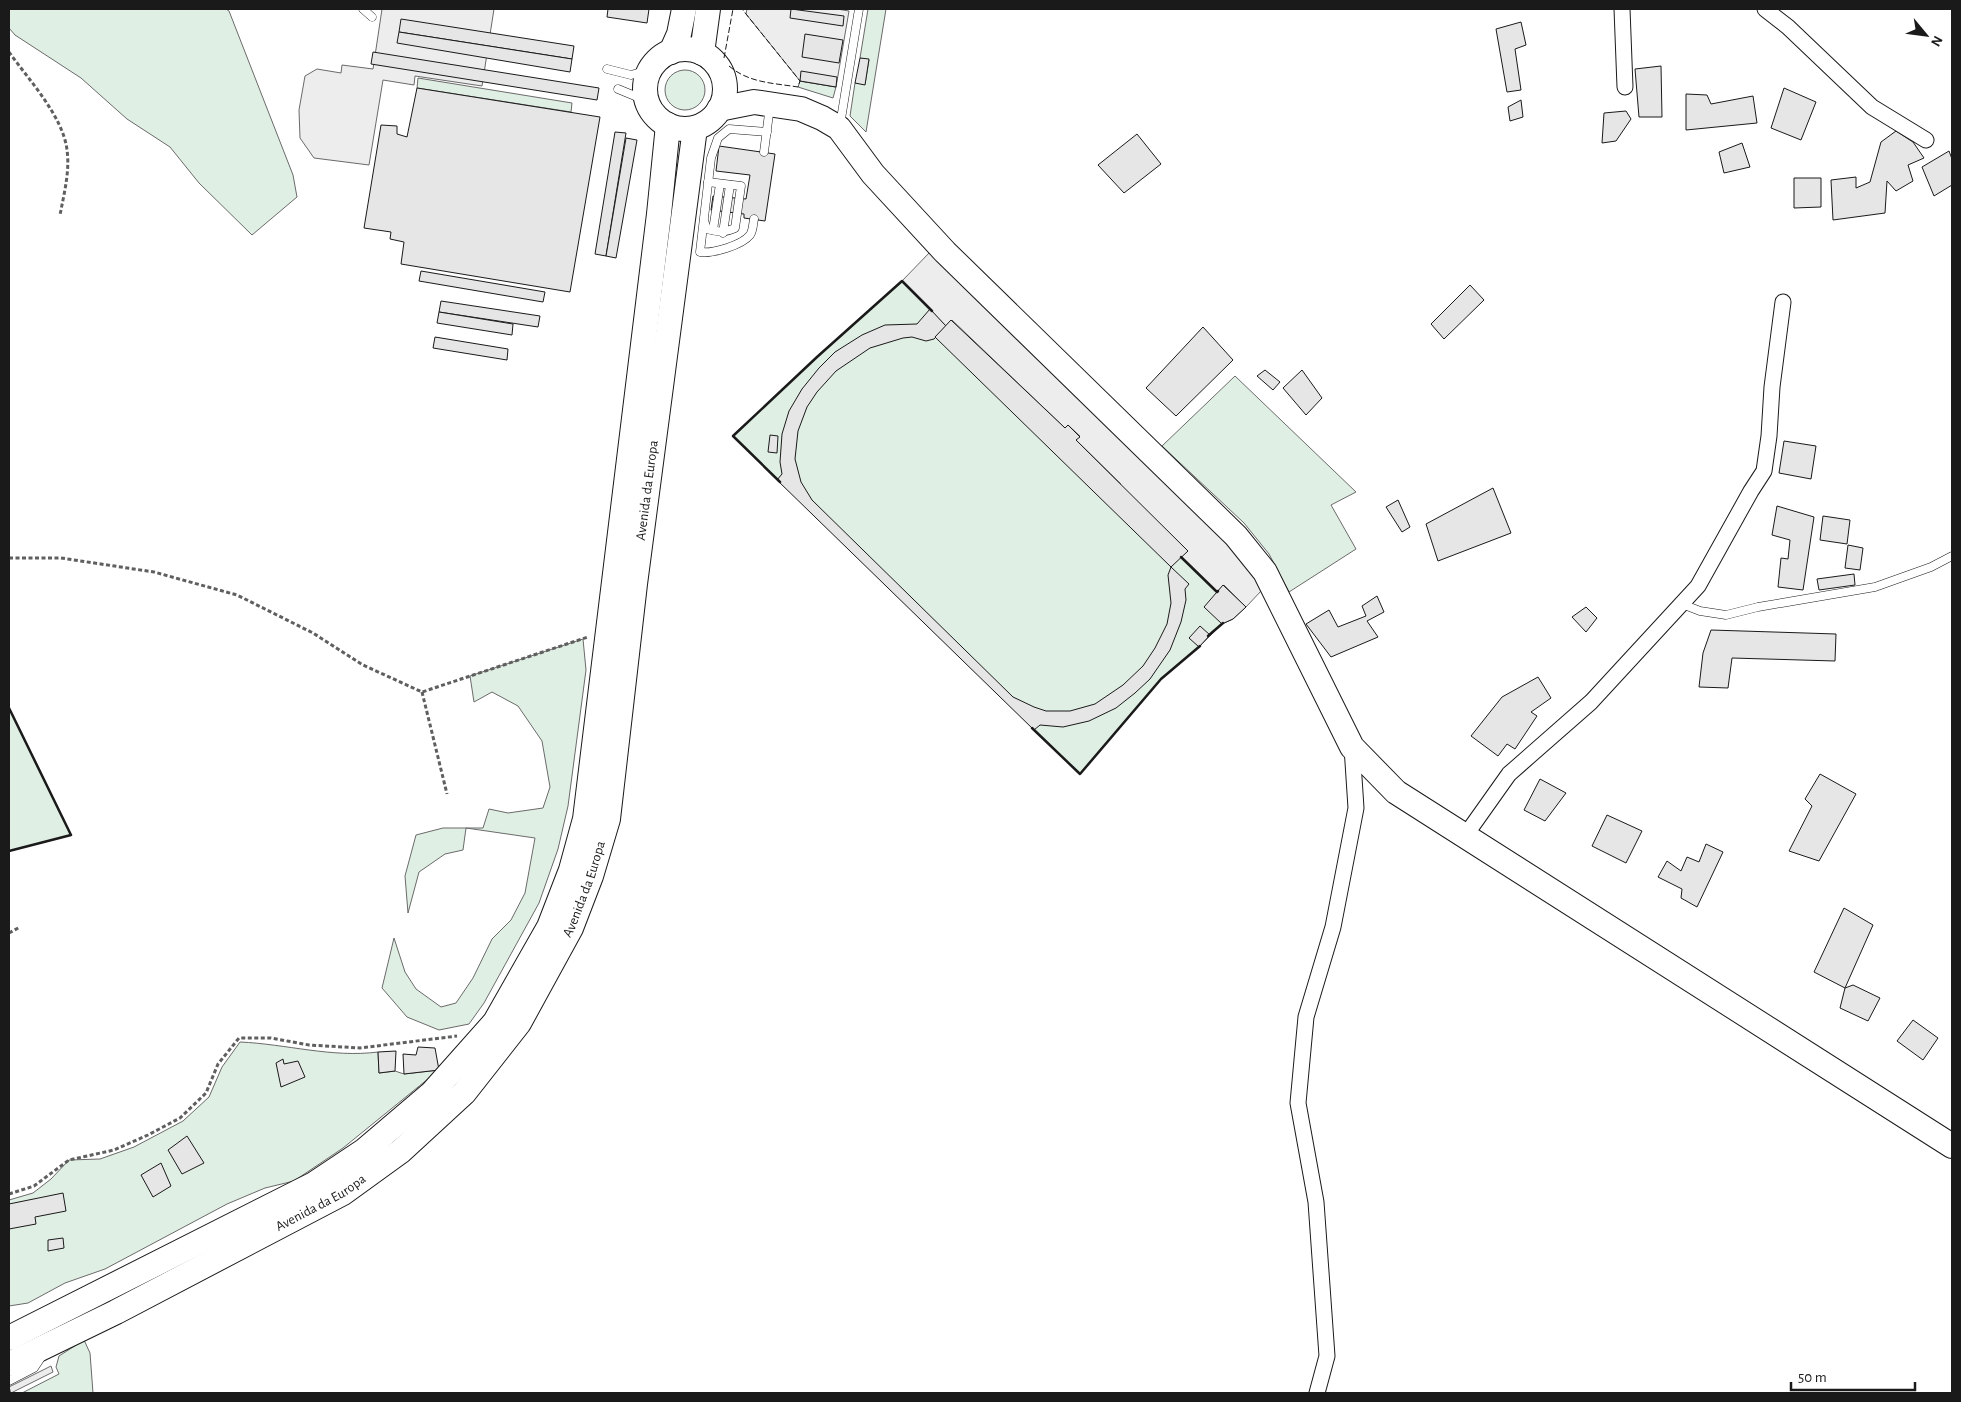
<svg xmlns="http://www.w3.org/2000/svg" width="1961" height="1402" font-family="'Alegreya Sans',sans-serif">
<style>
.green{fill:#e0efe3;stroke:#6a6a6a}
.parking{fill:#ededed;stroke:#6a6a6a}
.building{fill:#e6e6e6;stroke:#1a1a1a}
.lines{fill:none;stroke-linecap:round;stroke-linejoin:round}
.service-casing{stroke:#1a1a1a;stroke-width:9}
.minor-casing{stroke:#1a1a1a;stroke-width:17}
.primary-casing{stroke:#1a1a1a;stroke-width:26}
.path{stroke:#5f5f5f;stroke-width:3;stroke-dasharray:4 2.5;stroke-linecap:butt}
.service{stroke:#fff;stroke-width:8}
.minor{stroke:#fff;stroke-width:15}
.primary{stroke:#fff;stroke-width:24}
.fence{stroke:#1a1a1a;stroke-width:1;stroke-dasharray:6 2.5;stroke-linecap:butt}
.wall{stroke:#1a1a1a;stroke-width:2.5}
.labels{text-anchor:middle;dominant-baseline:central;stroke-width:4;stroke-linejoin:round;paint-order:stroke}
.street-label{font-size:14px;fill:#1a1a1a;stroke:#fff}
</style>
<rect width="100%" height="100%" fill="#fff"/>
<g class="green">
<polygon points="9,9 226,9 229,11 293,175 297,197 252,235 199,183 170,147 127,119 81,78 15,35 9,28"/>
<polygon points="868,9 886,9 866,132 850,116 855,83 865,84 869,60 860,58"/>
<circle cx="685" cy="90" r="20"/>
<polygon points="418,78 572,103 571,112 417,88"/>
<polygon points="800,81 836,87 833,98 798,87"/>
<polygon points="902,281 946,325 951,320 1064,428 1068,425 1080,437 1077,440 1121,484 1120,485 1181,557 1217,592 1223,585 1246,607 1233,619 1222,624 1199,647 1161,679 1080,774 733,436 817,357"/>
<polygon points="1235,376 1356,492 1331,505 1356,549 1289,592 1269,554 1244,523 1162,446"/>
<polygon points="583,639 586,670 568,806 558,849 539,903 484,1003 469,1024 439,1030 407,1017 382,988 394,938 405,972 416,989 441,1007 456,1003 473,978 492,939 511,920 525,893 535,838 466,828 463,850 445,854 419,872 408,913 405,876 416,835 443,828 483,828 489,809 508,813 543,808 550,787 542,741 518,706 492,692 474,702 470,676"/>
<polygon points="9,708 71,835 9,851"/>
<path d="M240,1042C286,1044 332,1058 378,1052L379,1073L395,1071L404,1074L439,1070L343,1148L294,1181L265,1188L227,1204L105,1269L65,1283L28,1303L9,1306V1200L33,1193L51,1179L69,1160L100,1159L134,1147L183,1121L209,1097L222,1067Z"/>
<polygon points="84,1340 90,1353 93,1393 22,1393 59,1374 56,1367 59,1356"/>
</g>
<g class="parking">
<polygon points="382,9 494,9 482,86 415,76 414,85 383,80 369,165 314,158 300,138 299,110 305,76 317,69 341,73 342,65 373,69"/>
<polygon points="747,9 837,9 849,11 836,87 800,81 746,14"/>
<polygon points="931,251 1231,544 1259,582 1262,590 1246,607 1224,585 1217,592 1181,557 1120,485 1121,484 1076,440 1080,436 1068,425 1065,428 952,320 946,326 902,281"/>
<polygon points="51,1366 53,1372 11,1393 9,1387"/>
</g>
<g class="building">
<polygon points="608,9 649,9 647,23 607,17"/>
<polygon points="791,9 844,16 843,26 790,18"/>
<polygon points="401,19 574,46 572,59 399,32"/>
<polygon points="1521,22 1526,45 1515,49 1521,90 1507,92 1496,29"/>
<polygon points="399,32 572,59 570,72 397,43"/>
<polygon points="805,34 843,40 839,63 802,57"/>
<polygon points="373,52 599,88 597,100 371,64"/>
<polygon points="860,58 869,59 865,85 855,83"/>
<polygon points="1661,66 1662,117 1639,117 1635,69"/>
<polygon points="801,71 837,77 836,87 800,81"/>
<polygon points="417,88 600,117 570,292 401,264 404,242 390,239 391,232 364,228 381,125 397,126 397,134 407,137"/>
<polygon points="1784,88 1816,102 1801,140 1771,128"/>
<polygon points="1686,94 1707,95 1711,104 1753,96 1757,123 1686,130"/>
<polygon points="1521,100 1523,117 1510,121 1508,107"/>
<polygon points="1626,111 1631,119 1616,141 1602,143 1604,113"/>
<polygon points="1896,131 1913,142 1924,158 1908,165 1913,181 1896,191 1887,181 1885,213 1833,220 1831,180 1856,177 1856,188 1870,182 1881,142"/>
<polygon points="615,132 626,133 606,256 595,254"/>
<polygon points="1137,134 1161,164 1124,193 1098,165"/>
<polygon points="626,138 637,140 616,258 606,256"/>
<polygon points="1742,143 1750,167 1724,173 1719,152"/>
<polygon points="719,146 775,154 765,221 744,218 744,214 711,210 713,196 746,199 750,175 716,171"/>
<polygon points="1949,151 1952,159 1952,185 1934,196 1922,167"/>
<polygon points="1794,178 1821,178 1821,207 1794,208"/>
<polygon points="421,271 545,292 543,302 419,281"/>
<polygon points="1470,285 1484,300 1444,339 1431,324"/>
<polygon points="441,301 540,316 538,327 439,312"/>
<polygon points="930,309 946,326 934,339 926,341 912,337 903,338 870,348 836,371 817,392 807,407 798,431 795,459 801,482 812,500 1013,697 1034,707 1046,711 1070,711 1095,704 1123,685 1143,666 1155,648 1167,624 1171,603 1168,575 1171,567 1189,584 1185,589 1186,600 1181,622 1170,650 1150,679 1135,693 1116,708 1089,721 1063,727 1040,725 1034,730 777,480 782,474 780,462 782,434 789,411 802,389 819,368 835,352 862,335 885,325 917,324"/>
<polygon points="439,312 513,324 512,335 437,323"/>
<polygon points="951,320 1065,428 1068,425 1080,437 1076,440 1188,551 1171,567 935,337"/>
<polygon points="1203,327 1233,360 1176,416 1146,388"/>
<polygon points="435,337 508,349 507,360 433,348"/>
<polygon points="1265,370 1280,382 1273,390 1257,376"/>
<polygon points="1302,370 1322,398 1306,415 1283,388"/>
<polygon points="770,435 778,436 777,453 768,452"/>
<polygon points="1784,441 1816,446 1811,479 1779,473"/>
<polygon points="1493,488 1511,533 1438,561 1426,524"/>
<polygon points="1398,500 1410,527 1402,532 1386,507"/>
<polygon points="1777,506 1814,517 1803,590 1778,587 1781,558 1788,559 1790,540 1772,535"/>
<polygon points="1823,516 1850,520 1847,544 1820,540"/>
<polygon points="1848,545 1863,548 1860,570 1845,568"/>
<polygon points="1854,574 1855,585 1819,590 1817,579"/>
<polygon points="1223,585 1246,607 1233,619 1222,624 1204,607"/>
<polygon points="1377,596 1384,612 1367,621 1378,637 1331,657 1306,624 1329,610 1338,627 1366,616 1362,606"/>
<polygon points="1586,607 1597,618 1586,632 1572,617"/>
<polygon points="1200,626 1210,635 1199,647 1189,638"/>
<polygon points="1711,630 1836,634 1835,661 1732,658 1728,688 1699,687 1703,653"/>
<polygon points="1538,677 1551,698 1531,712 1537,716 1515,749 1507,744 1498,756 1471,736 1502,697"/>
<polygon points="1820,774 1856,794 1819,861 1789,851 1812,806 1805,799"/>
<polygon points="1540,779 1566,793 1545,821 1524,810"/>
<polygon points="1607,815 1642,831 1626,863 1592,846"/>
<polygon points="1706,844 1723,852 1697,907 1681,898 1682,889 1658,877 1667,861 1681,871 1687,857 1699,862"/>
<polygon points="1844,908 1873,925 1845,988 1814,972"/>
<polygon points="1853,985 1880,998 1868,1021 1840,1008 1845,988"/>
<polygon points="1913,1020 1938,1038 1923,1060 1897,1041"/>
<polygon points="418,1047 435,1048 439,1070 404,1074 403,1054 416,1055"/>
<polygon points="396,1051 395,1071 379,1073 378,1052"/>
<polygon points="283,1059 284,1064 298,1061 305,1077 281,1087 276,1063"/>
<polygon points="187,1136 204,1163 182,1174 168,1150"/>
<polygon points="161,1163 171,1186 153,1197 141,1175"/>
<polygon points="63,1193 66,1211 35,1217 36,1224 9,1229 9,1204"/>
<polygon points="63,1238 64,1248 48,1251 48,1240"/>
</g>
<g class="lines">
<defs>
<g id="service">
<polyline points="363,9 372,17"/>
<polyline points="607,69 631,75 651,69"/>
<polyline points="618,89 647,101"/>
<polyline points="840,125 859,9"/>
<polyline points="764,152 770,106"/>
<path d="M754,219C753,224 753,231 750,235C742,245 713,254 700,252L711,158L718,138L729,129L767,132"/>
<path d="M704,221L707,229C719,232 723,233 735,228L741,186L708,182"/>
<polyline points="713,230 720,184"/>
<polyline points="723,233 730,185"/>
<polyline points="1682,604 1700,611 1726,615 1758,607 1875,587 1931,567 1952,556"/>
<polyline points="9,1381 34,1368 42,1356"/>
</g>
<g id="minor">
<polyline points="1622,9 1625,87"/>
<polyline points="1765,9 1788,27 1872,107 1926,140"/>
<polyline points="1465,836 1509,774 1591,702 1698,586 1751,491 1764,471 1769,436 1772,387 1783,302"/>
<polyline points="1317,1393 1327,1356 1316,1202 1298,1103 1306,1017 1333,927 1356,808 1352,747"/>
</g>
<g id="primary">
<circle cx="685" cy="89" r="40"/>
<polyline points="671,52 679,34 684,9"/>
<polyline points="702,53 708,9"/>
<polyline points="719,109 754,102 801,109 822,118 839,128 873,174 945,252 1236,536 1265,572 1352,747 1396,792 1952,1146"/>
<polyline points="9,1338 314,1184 365,1150 432,1093 495,1022 549,927 571,870 585,819 659,214 668,125"/>
<path id="s1" d="M9,1364L116,1312L343,1193L401,1151L464,1093L519,1023L571,928L591,876L608,819L635,584L695,128"/>
</g>
</defs>
<use href="#service" class="service-casing"/>
<use href="#minor" class="minor-casing"/>
<use href="#primary" class="primary-casing"/>
<g class="path">
<path d="M9,52C28,79 63,116 67,150C70,171 64,194 60,215"/>
<polyline points="9,558 61,558 154,572 237,595 313,633 363,665 422,692 588,637"/>
<polyline points="422,692 447,794"/>
<polyline points="9,933 20,927"/>
<polyline points="9,1194 34,1186 69,1160 114,1150 148,1135 180,1118 206,1093 218,1064 239,1038 271,1038 309,1045 360,1048 457,1036"/>
</g>
<use href="#service" class="service"/>
<use href="#minor" class="minor"/>
<use href="#primary" class="primary"/>
<g class="fence">
<polyline points="724,58 733,9"/>
<path d="M729,66C749,83 773,83 798,87L800,81L742,9"/>
</g>
<g class="wall">
<polyline points="780,482 733,436 817,357 902,281 932,311"/>
<polyline points="1181,557 1217,592 1218,591"/>
<polyline points="1208,636 1223,623"/>
<polyline points="9,708 71,835 9,851"/>
<polyline points="1032,728 1080,774 1161,679 1200,646"/>
</g>
</g>
<g class="labels">
<g class="street-label">
<text stroke="none"><textPath href="#s1" startOffset="1176">Avenida da Europa</textPath></text>
<text stroke="none"><textPath href="#s1" startOffset="771">Avenida da Europa</textPath></text>
<text stroke="none"><textPath href="#s1" startOffset="351">Avenida da Europa</textPath></text>
</g>
</g>
<rect width="1961" height="1402" fill="none" stroke="#1a1a1a" stroke-width="20"/>
<g transform="translate(1926 35) rotate(119)" stroke="#ffffff" stroke-width="4" paint-order="stroke">
<path d="M0-4L9 19L0 12L-9 19Z" fill="#1a1a1a"/>
<text y="-8" font-size="14" font-weight="bold" text-anchor="middle" fill="#1a1a1a">N</text>
</g>
<path d="M1791 1382v8h124v-8" fill="none" stroke="#1a1a1a" stroke-width="2.5"/>
<text x="1798" y="1382" font-size="15" fill="#1a1a1a" stroke="#ffffff" stroke-width="4" paint-order="stroke">50 m</text>
</svg>
